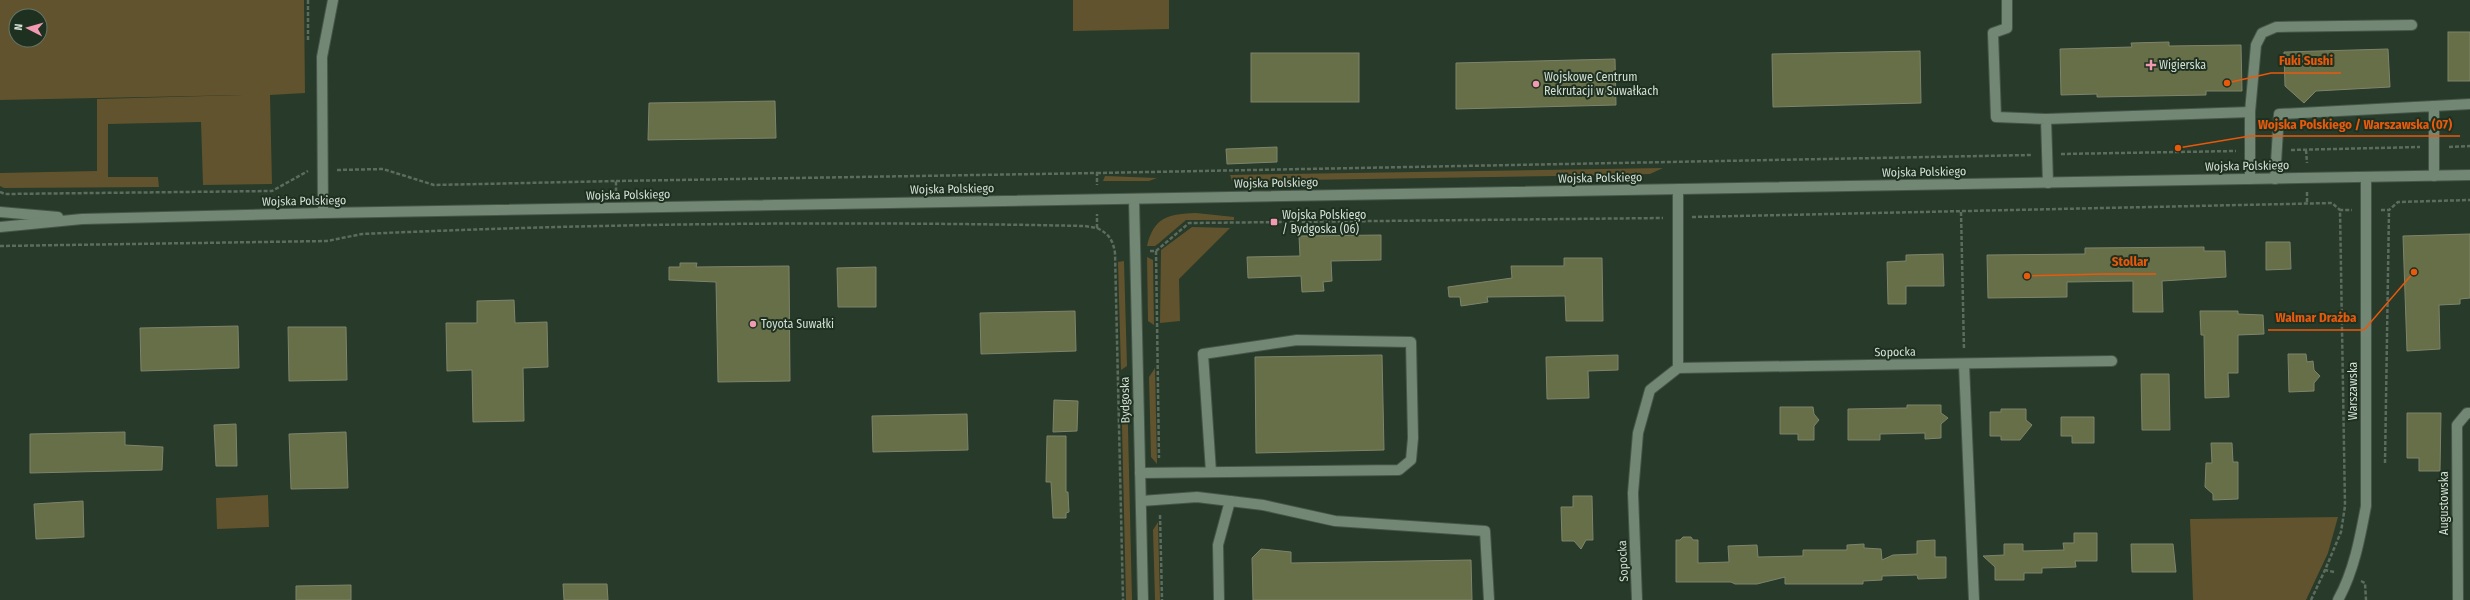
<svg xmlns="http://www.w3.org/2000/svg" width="2470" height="600" font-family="'Fira Sans Condensed',sans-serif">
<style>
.green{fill:#61532d;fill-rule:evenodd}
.building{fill:#666f48;stroke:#7e846b}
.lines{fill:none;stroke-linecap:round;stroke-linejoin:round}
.minor-casing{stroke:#465649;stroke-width:12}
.path{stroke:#5c6c5e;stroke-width:2.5;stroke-dasharray:4 2;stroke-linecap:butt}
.minor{stroke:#728774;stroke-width:10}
.poi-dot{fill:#f19ab2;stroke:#1e3020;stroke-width:1.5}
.labels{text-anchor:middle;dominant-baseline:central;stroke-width:4;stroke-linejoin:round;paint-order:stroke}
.poi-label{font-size:12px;fill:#d4dfd5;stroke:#1e3020;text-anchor:start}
.street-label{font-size:12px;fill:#d4dfd5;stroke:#1e3020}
.leader{fill:none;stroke:#e8590c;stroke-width:1.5}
.callout-dot{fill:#e8590c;stroke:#1e3020;stroke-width:1.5}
.callout-label{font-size:13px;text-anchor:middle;font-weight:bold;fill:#e8590c;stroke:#1e3020;stroke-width:4;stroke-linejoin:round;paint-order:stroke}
</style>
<rect width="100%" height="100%" fill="#283a2a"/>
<g class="green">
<path d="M0,0H304L305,93L270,95L272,184L203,185L201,122L108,124V177H158L159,187L4,188L0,186V173L97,171V99L243,95L0,100ZM16,16H40V40H16Z"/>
<polygon points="1073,0 1169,0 1169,29 1073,31"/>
<polygon points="1663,168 1650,174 1617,175 1232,181 1230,175"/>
<polygon points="1105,176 1157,178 1149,181 1103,181"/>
<path d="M1196,213L1234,217V220H1186L1159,243L1155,246H1147C1154,217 1168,214 1196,213Z"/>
<polygon points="1192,227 1234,228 1230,228 1179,279 1180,321 1160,323 1161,250"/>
<polygon points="1147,257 1153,260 1154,325 1148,321"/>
<polygon points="1124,261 1127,366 1121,370 1118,262"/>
<polygon points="1155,368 1157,464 1151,457 1149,377"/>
<polygon points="1121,382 1127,385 1132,600 1126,600"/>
<polygon points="268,495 269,527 217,529 216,498"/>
<polygon points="2338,517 2328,553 2306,600 2193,600 2190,519"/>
<polygon points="1158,522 1160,600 1155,600 1153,530"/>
</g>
<g class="building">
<rect x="2448" y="32" width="22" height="49"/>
<polygon points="2169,42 2169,46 2241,45 2242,91 2206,91 2206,95 2097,97 2097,94 2061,95 2060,49 2132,47 2131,43"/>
<polygon points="2388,49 2390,87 2316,91 2304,103 2285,86 2284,52"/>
<polygon points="1920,51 1921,103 1773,107 1772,54"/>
<rect x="1251" y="53" width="108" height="49"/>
<polygon points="1615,59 1616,105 1456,109 1456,63"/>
<polygon points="775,101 776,138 648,140 649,103"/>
<polygon points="1277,147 1277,162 1227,164 1226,149"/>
<polygon points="2470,234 2470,298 2460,299 2460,304 2439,305 2440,349 2407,351 2403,236"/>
<polygon points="1381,235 1381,260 1331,261 1332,281 1323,282 1324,291 1302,292 1301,276 1248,278 1247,257 1300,256 1299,236"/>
<polygon points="2266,242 2290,242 2291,269 2266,270"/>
<polygon points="2204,247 2204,251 2225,251 2226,277 2162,281 2163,312 2133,312 2133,281 2067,282 2067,297 1988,298 1987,255 2085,254 2085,248"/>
<polygon points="1943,254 1944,286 1906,286 1906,304 1888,304 1887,262 1906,261 1906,255"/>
<polygon points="1564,258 1602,258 1603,321 1566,321 1565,296 1487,297 1488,302 1461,306 1460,297 1449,297 1448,287 1512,278 1511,266 1564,266"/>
<polygon points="680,263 697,263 696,267 789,266 790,381 718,382 716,282 669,280 669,267 680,267"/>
<polygon points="876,267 876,307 838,307 837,268"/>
<polygon points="514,300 515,323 547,322 548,367 523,368 524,421 473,422 472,370 447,371 446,323 477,323 477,301"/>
<polygon points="1075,311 1076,351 981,354 980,313"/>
<polygon points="2200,311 2238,311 2238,314 2263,315 2264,334 2238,335 2238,373 2228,373 2229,397 2205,398 2204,335 2201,335"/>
<polygon points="238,326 239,368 141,371 140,328"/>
<polygon points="288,327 346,327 347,380 289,381"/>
<polygon points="2288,354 2306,354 2307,362 2313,361 2314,370 2320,376 2314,383 2314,391 2289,392"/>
<polygon points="1382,355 1384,450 1256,453 1255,357"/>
<polygon points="1618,355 1618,370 1588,371 1589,398 1547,399 1546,357"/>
<polygon points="2141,374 2169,374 2170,430 2142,430"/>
<polygon points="1054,400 1078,401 1077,431 1053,432"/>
<polygon points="1907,405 1941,405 1941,413 1948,418 1941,424 1941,438 1925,439 1925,433 1880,434 1880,440 1848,440 1848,409 1907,408"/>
<polygon points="1780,407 1813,407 1814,414 1819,420 1814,426 1814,440 1798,440 1798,434 1780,434"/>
<polygon points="2001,409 2026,409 2026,420 2032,425 2020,440 2001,440 2001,436 1990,436 1990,412 2001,412"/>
<polygon points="2407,413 2441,413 2440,471 2419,471 2419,458 2407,458"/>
<polygon points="967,414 968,450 873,452 872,416"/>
<polygon points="2061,417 2094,417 2094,443 2072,443 2072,436 2061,436"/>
<polygon points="236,424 237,466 216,466 214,425"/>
<polygon points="125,432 125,445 163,447 162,470 30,473 30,434"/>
<polygon points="346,432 348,488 291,489 289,434"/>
<polygon points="1047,436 1066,436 1066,492 1068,492 1069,512 1066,513 1066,518 1053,518 1051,482 1046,482"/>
<polygon points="2211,443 2232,443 2233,462 2238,462 2238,499 2213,500 2213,494 2205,487 2206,463 2212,463"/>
<polygon points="1573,496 1592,496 1593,540 1586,540 1581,549 1574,541 1562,541 1561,507 1573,507"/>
<polygon points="83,501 84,537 36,539 34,504"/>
<polygon points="2074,533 2097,533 2097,561 2075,561 2076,567 2042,568 2042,573 2024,573 2024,580 1995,580 1995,567 1983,556 2004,555 2004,544 2023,544 2023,551 2064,550 2063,543 2074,543"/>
<polygon points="1683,537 1691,537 1693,540 1698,540 1698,563 1729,562 1728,546 1757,545 1758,557 1803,556 1803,550 1847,550 1847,545 1864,544 1864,548 1881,549 1882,560 1893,555 1917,554 1917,541 1935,540 1935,557 1946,557 1946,578 1918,579 1917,575 1882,576 1882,580 1863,581 1863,584 1785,584 1785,577 1757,584 1735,584 1731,582 1676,582 1676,540 1680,540"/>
<polygon points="2131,544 2173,544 2176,572 2132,572"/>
<polygon points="1261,549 1291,552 1291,563 1471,560 1472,600 1253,600 1252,558"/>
<polygon points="563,584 607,584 608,600 564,600"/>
<polygon points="351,585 351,600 296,600 296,586"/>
</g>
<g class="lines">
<defs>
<g id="minor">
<polyline points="2007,0 2007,28 1993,33 1996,117 2046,119 2048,183"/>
<polyline points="2434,106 2470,104"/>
<polyline points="2250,112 2256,45 2262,33 2276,27 2412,25"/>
<polyline points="2046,119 2250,112 2250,179"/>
<polyline points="2275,179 2279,114 2434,106 2434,176"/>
<polyline points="1134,199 1143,600"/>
<polyline points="0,212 58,217"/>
<polyline points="323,213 322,57 333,0"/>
<polyline points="0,227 82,219 323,213 2470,175"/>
<polyline points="1964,364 1974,600"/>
<polyline points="1678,368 2112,361"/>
<polyline points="1140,473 1399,470 1411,460 1413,438 1411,342 1297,340 1203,354 1211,472"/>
<polyline points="1141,501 1197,497 1263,505 1335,521 1485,531 1489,600"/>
<polyline points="1219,600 1218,545 1230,501"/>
<polyline points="1637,600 1633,493 1638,433 1650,390 1678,368 1678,189"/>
<path d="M2338,600C2354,571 2360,538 2366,506V177"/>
<polyline points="2458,600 2457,425 2467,413 2470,413"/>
</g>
</defs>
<use href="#minor" class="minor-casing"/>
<g class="path">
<polyline points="308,0 308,40"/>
<polyline points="2449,147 2470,146"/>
<polyline points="2291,150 2420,147"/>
<polyline points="2306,150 2307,163"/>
<polyline points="2061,154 2236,151"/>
<polyline points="337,170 383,169 434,185 616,181 616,193"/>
<polyline points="1097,173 2032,155"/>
<polyline points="616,181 1097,173 1097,185"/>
<polyline points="0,192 5,194 272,191 308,171"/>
<polyline points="2307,192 2307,204"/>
<polyline points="2381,210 2389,210 2398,202 2470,200"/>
<polyline points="1961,212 1964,350"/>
<polyline points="1692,217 2332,203 2340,210"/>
<path d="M1097,228C1109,234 1113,240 1115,253L1123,600"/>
<path d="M0,246L327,241L362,234C603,223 845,221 1085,226L1097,228V214"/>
<polyline points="1150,251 1156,251 1159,458"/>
<polyline points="1156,251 1189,223 1663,218"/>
<polyline points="2385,463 2389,210"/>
<polyline points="1160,515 1162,600"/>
<polyline points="2334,572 2325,570 2341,532 2345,506 2340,210 2352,210"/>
<polyline points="2361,581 2365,583 2366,600"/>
<polyline points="2311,600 2325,570"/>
</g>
<use href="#minor" class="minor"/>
</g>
<g class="poi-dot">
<path d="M2149 59h4v4h4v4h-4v4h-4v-4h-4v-4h4z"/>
<circle cx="1536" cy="84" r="4"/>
<rect x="1270" y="218" width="8" height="8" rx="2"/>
<circle cx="753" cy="324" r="4"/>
</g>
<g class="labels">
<g class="poi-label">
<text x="2159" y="65">Wigierska</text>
<text x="1544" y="77">Wojskowe Centrum<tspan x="1544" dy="14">Rekrutacji w Suwałkach</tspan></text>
<text x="1282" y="215">Wojska Polskiego<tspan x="1282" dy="14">/ Bydgoska (06)</tspan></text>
<text x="761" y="324">Toyota Suwałki</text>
</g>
<g class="street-label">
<text transform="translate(2247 166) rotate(-1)">Wojska Polskiego</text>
<text transform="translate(1924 172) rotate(-1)">Wojska Polskiego</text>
<text transform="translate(1600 178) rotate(-1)">Wojska Polskiego</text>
<text transform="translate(1276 183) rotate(-1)">Wojska Polskiego</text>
<text transform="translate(952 189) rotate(-1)">Wojska Polskiego</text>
<text transform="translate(628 195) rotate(-1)">Wojska Polskiego</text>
<text transform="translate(304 201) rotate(-1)">Wojska Polskiego</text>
<text transform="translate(1895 352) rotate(-1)">Sopocka</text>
<text transform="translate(2353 391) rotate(-90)">Warszawska</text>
<text transform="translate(1125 400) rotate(-91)">Bydgoska</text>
<text transform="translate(2444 503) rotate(-90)">Augustowska</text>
<text transform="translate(1623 561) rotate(-93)">Sopocka</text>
</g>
</g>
<path class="leader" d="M2227 83L2271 73H2341M2178 148L2250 136H2460M2027 276L2104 274H2156M2414 272L2364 330H2268"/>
<g class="callout-dot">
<circle cx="2227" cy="83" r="4"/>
<circle cx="2178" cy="148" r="4"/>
<circle cx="2027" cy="276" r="4"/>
<circle cx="2414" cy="272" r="4"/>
</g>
<g class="callout-label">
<text x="2306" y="65">Fuki Sushi</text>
<text x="2355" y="129">Wojska Polskiego / Warszawska (07)</text>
<text x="2130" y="266">Stollar</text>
<text x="2316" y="322">Walmar Drażba</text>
</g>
<g transform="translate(28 28) rotate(276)"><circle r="19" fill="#1e3020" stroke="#677668"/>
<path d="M0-3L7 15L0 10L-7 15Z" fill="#f19ab2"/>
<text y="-6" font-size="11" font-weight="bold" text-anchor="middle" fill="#d4dfd5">N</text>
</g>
</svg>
